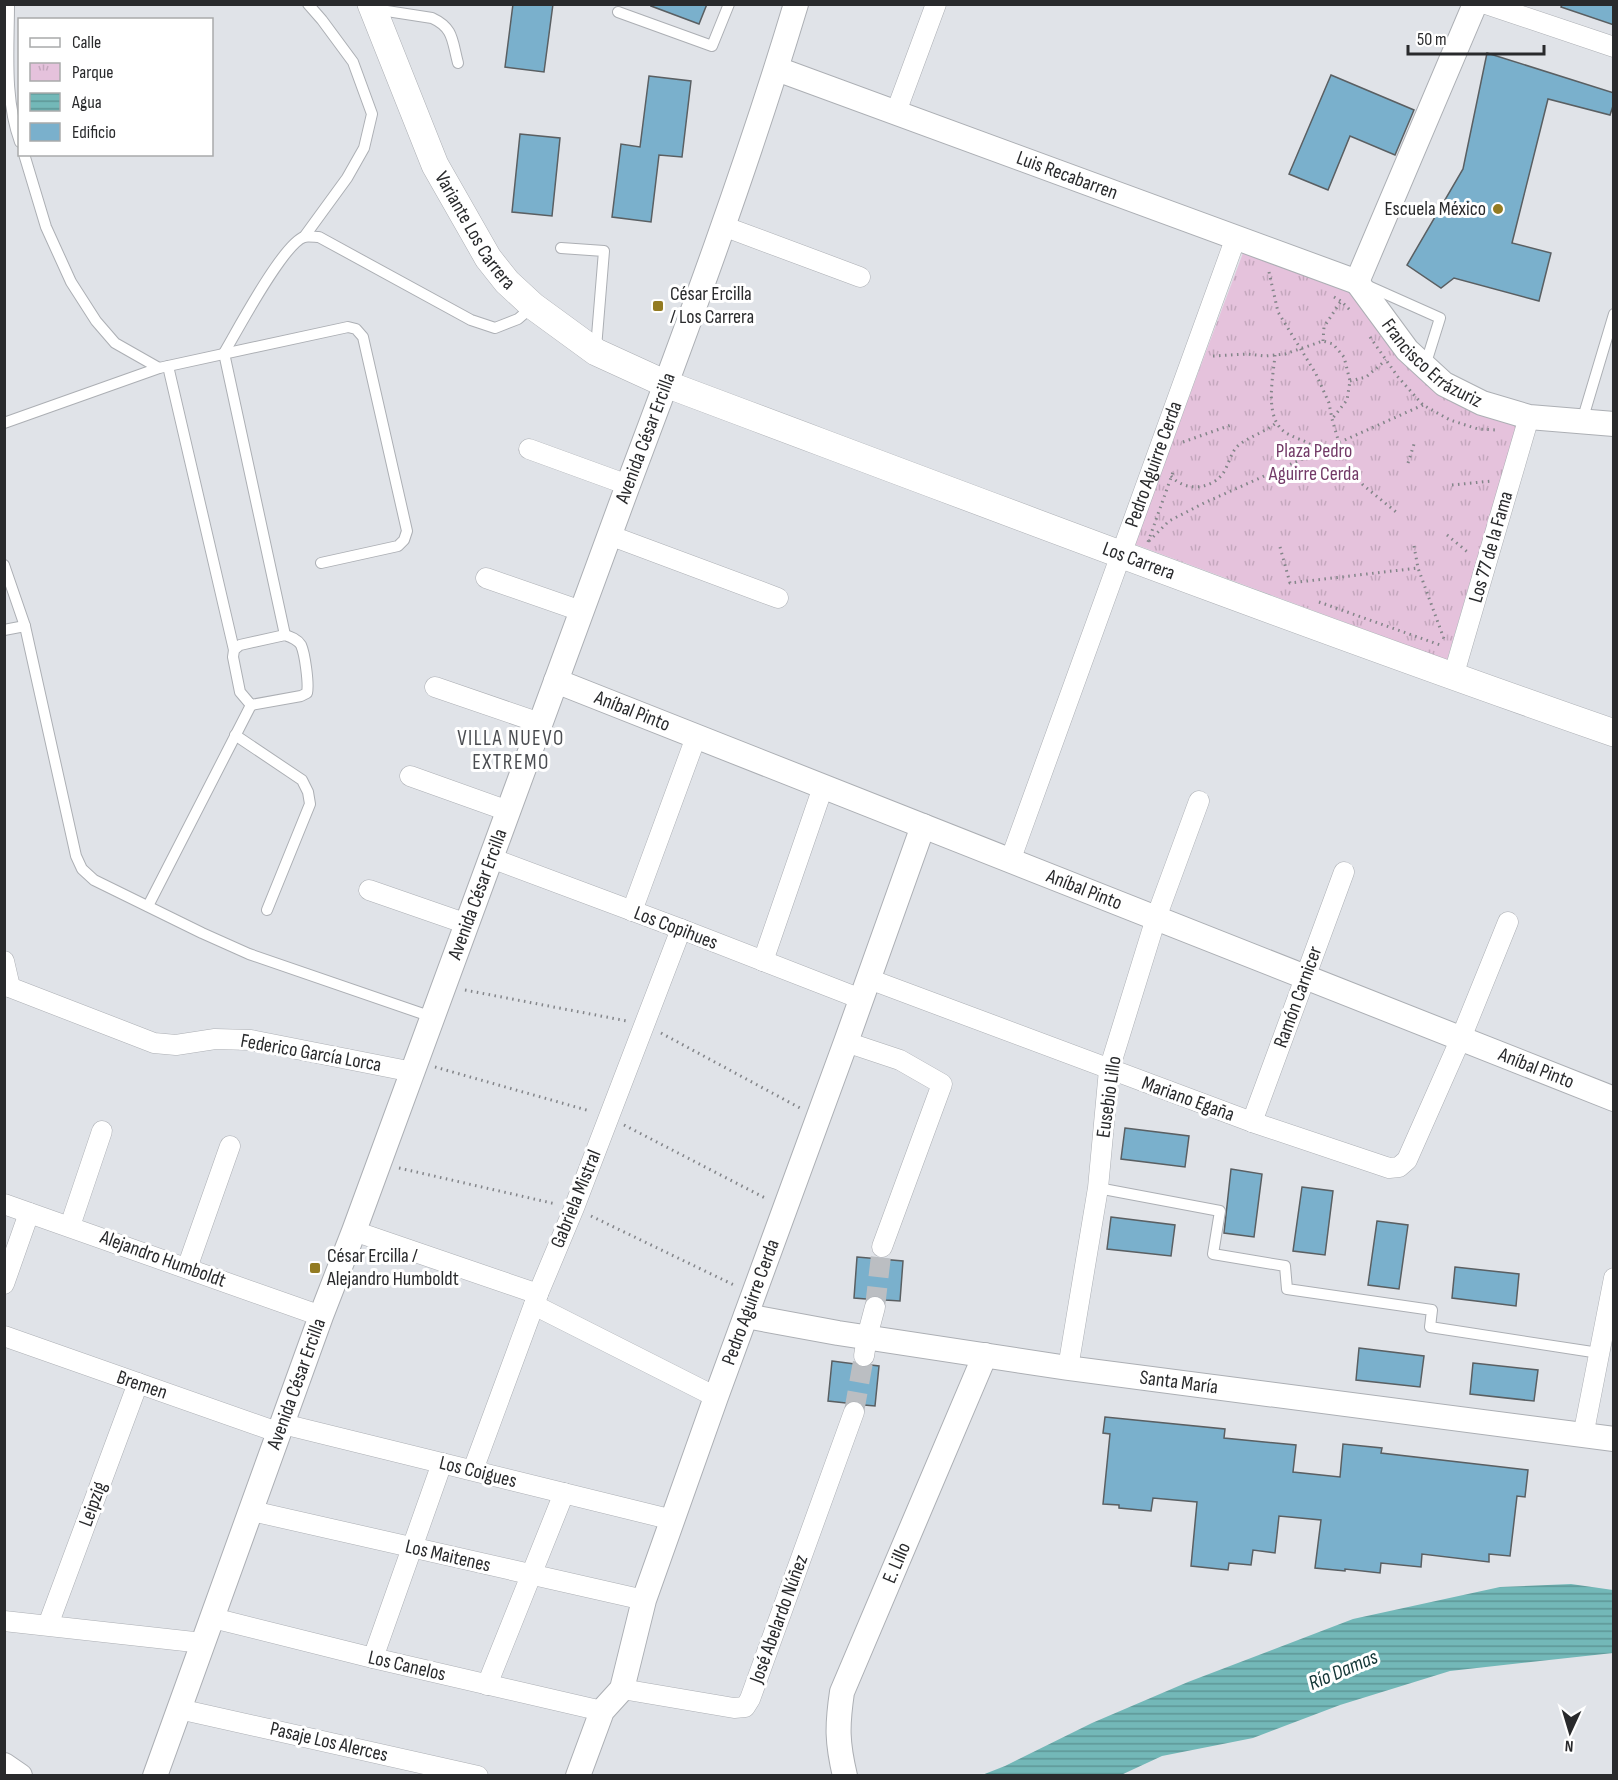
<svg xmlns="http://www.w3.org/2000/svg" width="1618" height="1780" font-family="'Sofia Sans Condensed',sans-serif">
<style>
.park{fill:url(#park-tufts)}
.water{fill:url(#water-rules)}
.building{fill:#7ab0cc;stroke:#5a5f62;stroke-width:1.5}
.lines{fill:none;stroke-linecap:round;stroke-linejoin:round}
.minor-tunnel{stroke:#bbbec2;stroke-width:20;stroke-dasharray:20 10;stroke-linecap:butt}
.service-casing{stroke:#acafb4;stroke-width:12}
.minor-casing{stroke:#acafb4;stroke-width:21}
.tertiary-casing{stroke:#acafb4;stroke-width:26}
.secondary-casing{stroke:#acafb4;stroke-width:28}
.path{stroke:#838589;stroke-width:3;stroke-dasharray:1.5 4.5;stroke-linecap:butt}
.service{stroke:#fff;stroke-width:10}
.minor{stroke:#fff;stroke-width:20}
.tertiary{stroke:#fff;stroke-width:24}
.secondary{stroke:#fff;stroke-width:27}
.poi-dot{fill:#937b22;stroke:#fff;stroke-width:2}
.labels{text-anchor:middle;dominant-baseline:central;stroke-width:6;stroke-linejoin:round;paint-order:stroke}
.street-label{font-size:20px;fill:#292a2c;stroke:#fff}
.poi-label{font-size:20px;fill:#292a2c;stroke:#fff;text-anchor:start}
.park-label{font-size:20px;fill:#723a67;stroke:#fff}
.neighbourhood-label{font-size:21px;letter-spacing:1.5px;fill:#4b4d51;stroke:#fff}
.water-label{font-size:21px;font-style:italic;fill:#133636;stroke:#fff}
</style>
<defs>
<pattern id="park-tufts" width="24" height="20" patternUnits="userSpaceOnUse" patternTransform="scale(1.5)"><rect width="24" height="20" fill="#e5c2dc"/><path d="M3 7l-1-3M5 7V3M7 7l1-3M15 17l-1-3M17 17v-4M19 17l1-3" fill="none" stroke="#c4a7bd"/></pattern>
<pattern id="water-rules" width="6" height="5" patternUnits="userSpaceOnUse" patternTransform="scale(1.5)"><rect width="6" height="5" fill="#73b8b8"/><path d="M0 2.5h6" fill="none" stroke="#5e9696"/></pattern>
</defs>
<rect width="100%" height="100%" fill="#e0e3e8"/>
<polygon class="park" points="1246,245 1352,286 1403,354 1518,421 1447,660 1134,544"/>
<polygon class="water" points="1571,1584 1613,1590 1613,1653 1450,1671 1340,1705 1253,1738 1162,1756 1121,1775 982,1775 1005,1766 1092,1723 1188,1682 1353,1619 1500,1587"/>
<g class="building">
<polygon points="513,4 553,4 544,72 505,67"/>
<polygon points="652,4 707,4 699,24 651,6"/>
<polygon points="1562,4 1614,4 1614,25 1561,7"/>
<polygon points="1487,53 1614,93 1614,103 1610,115 1548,99 1512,243 1551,253 1539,301 1454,278 1441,288 1407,265 1463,169"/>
<polygon points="1331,75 1414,110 1395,155 1350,136 1328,190 1289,174"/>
<polygon points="649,76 691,81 682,157 659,155 651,222 612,217 621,144 640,147"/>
<polygon points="520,134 560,138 552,216 512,212"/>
<polygon points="1125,1128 1189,1136 1185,1167 1121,1159"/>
<polygon points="1231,1169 1262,1174 1254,1237 1224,1233"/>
<polygon points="1302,1187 1333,1191 1325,1255 1293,1251"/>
<polygon points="1111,1217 1175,1225 1171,1256 1107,1249"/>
<polygon points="1377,1221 1408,1225 1399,1289 1368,1285"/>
<polygon points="857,1257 903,1261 900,1301 885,1300 878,1295 871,1296 866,1299 854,1298"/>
<polygon points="1455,1267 1519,1274 1516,1306 1452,1298"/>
<polygon points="1359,1348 1424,1356 1420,1387 1356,1380"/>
<polygon points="832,1361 855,1364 863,1368 871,1365 879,1366 875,1406 864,1405 858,1401 851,1400 846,1403 828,1401"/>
<polygon points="1473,1363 1538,1370 1534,1401 1470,1394"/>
<polygon points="1105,1417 1225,1429 1224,1438 1296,1445 1293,1472 1340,1477 1343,1444 1382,1448 1381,1453 1528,1470 1525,1497 1517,1496 1510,1556 1489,1554 1489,1562 1422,1554 1421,1567 1381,1563 1380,1573 1345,1569 1345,1571 1315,1568 1321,1520 1279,1516 1275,1553 1253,1550 1251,1565 1229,1563 1228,1570 1191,1566 1197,1502 1153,1498 1151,1511 1119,1508 1119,1505 1103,1504 1110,1434 1103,1433"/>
</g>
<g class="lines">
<g class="minor-tunnel">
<polyline points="875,1307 882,1247"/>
<polyline points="854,1412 864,1356"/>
</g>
<defs>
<g id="service">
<path d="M9,4C9,50 4,98 20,142"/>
<path d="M374,9L432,18C454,28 452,41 458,63"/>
<polyline points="618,12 712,46 729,4"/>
<polyline points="24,154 46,227 71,282 96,321 115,343 159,368"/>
<polyline points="304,237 347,178 364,148 372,114 353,62 322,20 308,4"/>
<polyline points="561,248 604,251 596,348"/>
<polyline points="1366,285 1440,318 1425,366"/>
<polyline points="168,366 234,650"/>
<polyline points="1582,421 1614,314"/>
<polyline points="4,423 159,368 348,327 356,329 363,337 407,531 404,540 398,546 321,563"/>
<polyline points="4,565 25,626 76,856 82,869 94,880 202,933 249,954 432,1017"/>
<polyline points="4,630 25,626"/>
<path d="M285,635L224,353C237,331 283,244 304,237C308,236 315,237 319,237L471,320L495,328L518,319L532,307"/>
<path d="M285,635C291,637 297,639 301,645C305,654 309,684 307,693L301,696L251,705L240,692L233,657L234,650L240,645Z"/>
<polyline points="235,735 302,780 308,792 310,804 267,910"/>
<polyline points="148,906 251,705"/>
<polyline points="1098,1188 1220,1211 1213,1254 1285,1266 1287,1289 1432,1310 1430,1327 1599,1353"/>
</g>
<g id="minor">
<polyline points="1486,4 1614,47"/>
<polyline points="896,112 936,4"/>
<polyline points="723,226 860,277"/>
<polyline points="529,449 628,485"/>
<polyline points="609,535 778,598"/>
<polyline points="486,578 581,611"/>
<polyline points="1453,677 1529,417"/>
<polyline points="435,687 540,723"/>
<polyline points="410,776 508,811"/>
<polyline points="491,858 681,929 861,999"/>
<path id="s1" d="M1010,861L1236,237"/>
<polyline points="369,890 467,924"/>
<polyline points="632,911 696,737"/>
<polyline points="4,961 10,987"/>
<polyline points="763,961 823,787"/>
<polyline points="869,979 1252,1122 1389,1168 1399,1167 1407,1160 1461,1038 1508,922"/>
<polyline points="4,985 154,1043 176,1045 215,1039 251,1040 413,1072"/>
<polyline points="846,1042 900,1060 942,1084 882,1247"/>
<polyline points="1252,1122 1344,872"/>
<polyline points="4,1204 321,1316"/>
<polyline points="70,1226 102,1131"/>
<polyline points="354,1231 538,1294"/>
<polyline points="187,1268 230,1146"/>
<polyline points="4,1284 29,1213"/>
<polyline points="534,1305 716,1397"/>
<polyline points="4,1336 280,1433"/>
<polyline points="864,1356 867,1337 875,1307"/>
<polyline points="1068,1368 1098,1188 1109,1070 1156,918 1199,801"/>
<polyline points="283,1424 673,1520"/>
<polyline points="1583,1436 1614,1278"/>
<polyline points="473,1470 538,1294 574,1208 681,929"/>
<polyline points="252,1511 644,1600"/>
<polyline points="213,1618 373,1658 602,1711"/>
<polyline points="4,1621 203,1643"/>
<polyline points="48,1625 138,1383"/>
<polyline points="373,1658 442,1463"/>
<polyline points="487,1685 564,1493"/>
<polyline points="622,1689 734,1708 745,1707 750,1699 854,1412"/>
<polyline points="179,1709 478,1776"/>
</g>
<g id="tertiary">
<path id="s2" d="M777,69L1357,282"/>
<path id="s3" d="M1357,282L1407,350L1444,384L1482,403L1529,417L1614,424"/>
<polyline points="1357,282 1475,4"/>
<path id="s4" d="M556,681L1614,1099"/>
<path id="s5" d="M746,1316L838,1333L1068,1368L1614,1439"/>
<polyline points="4,1765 20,1776"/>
<path id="s6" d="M155,1776L321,1316L354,1231L628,485C688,326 747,167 796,4"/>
<path id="s7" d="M578,1776L602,1711L622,1689L644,1600L716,1397L846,1042L923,826"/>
<path id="s8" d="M845,1776C837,1742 837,1726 842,1692L985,1355"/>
</g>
<g id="secondary">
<path id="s9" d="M371,4L435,165L488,258L507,282L533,306L596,352L666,384C981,502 1296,622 1614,733"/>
</g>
</defs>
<use href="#service" class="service-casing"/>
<use href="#minor" class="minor-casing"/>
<use href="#tertiary" class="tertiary-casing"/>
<use href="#secondary" class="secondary-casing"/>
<g class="path">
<polyline points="1269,272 1278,312 1316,374 1329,403 1332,419 1339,443 1351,468 1363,485 1396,512"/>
<polyline points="1334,297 1341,301 1350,310"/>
<polyline points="1370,337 1398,377 1423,405 1450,420 1478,429 1496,430"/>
<polyline points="1323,341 1324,327 1341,301"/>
<path d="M1275,355C1273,379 1263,421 1288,434C1303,442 1306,439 1320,453"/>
<polyline points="1213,356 1247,354 1265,356 1285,354 1323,341 1333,344 1344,357 1350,381 1347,400 1332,419"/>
<polyline points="1350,381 1366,377 1386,360"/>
<polyline points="1183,442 1231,425"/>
<polyline points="1408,463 1415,441"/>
<path d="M1171,476C1184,491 1208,490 1221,476C1229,467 1230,451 1240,444C1251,436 1265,432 1276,423"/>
<polyline points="1452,485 1492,481"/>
<polyline points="1447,535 1470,554"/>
<polyline points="1149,541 1169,521 1204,503 1423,405"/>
<polyline points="1148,542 1173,472"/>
<polyline points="1414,546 1418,568 1444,639"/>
<polyline points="1280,547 1290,583 1418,568"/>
<polyline points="1319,602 1443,646"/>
<polyline points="465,990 627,1021"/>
<polyline points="661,1033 800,1108"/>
<polyline points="435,1067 590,1111"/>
<polyline points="624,1125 767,1199"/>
<polyline points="399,1168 556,1204"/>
<polyline points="591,1216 736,1286"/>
</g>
<use href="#service" class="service"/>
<use href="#minor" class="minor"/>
<use href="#tertiary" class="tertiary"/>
<use href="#secondary" class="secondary"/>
</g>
<g class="poi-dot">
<circle cx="1498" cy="209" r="6"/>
<rect x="652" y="300" width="12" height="12" rx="3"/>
<rect x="309" y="1262" width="12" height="12" rx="3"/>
</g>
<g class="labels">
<g class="street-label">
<text stroke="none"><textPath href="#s2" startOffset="309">Luis Recabarren</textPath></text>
<text stroke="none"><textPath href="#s9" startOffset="250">Variante Los Carrera</textPath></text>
<text stroke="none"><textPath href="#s3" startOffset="112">Francisco Errázuriz</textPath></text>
<text stroke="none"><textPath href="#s6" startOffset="1425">Avenida César Ercilla</textPath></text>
<text stroke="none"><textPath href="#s1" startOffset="422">Pedro Aguirre Cerda</textPath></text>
<text transform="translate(1491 547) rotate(-74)">Los 77 de la Fama</text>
<text stroke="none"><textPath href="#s9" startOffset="1006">Los Carrera</textPath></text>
<text stroke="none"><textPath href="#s4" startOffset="82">Aníbal Pinto</textPath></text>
<text stroke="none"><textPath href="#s4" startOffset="568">Aníbal Pinto</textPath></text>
<text stroke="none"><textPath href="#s6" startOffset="939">Avenida César Ercilla</textPath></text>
<text transform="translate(676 928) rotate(21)">Los Copihues</text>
<text transform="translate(1298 997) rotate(-70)">Ramón Carnicer</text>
<text transform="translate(311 1053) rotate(10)">Federico García Lorca</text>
<text stroke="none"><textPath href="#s4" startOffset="1054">Aníbal Pinto</textPath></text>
<text transform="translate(1109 1097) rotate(-82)">Eusebio Lillo</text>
<text transform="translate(1188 1099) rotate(20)">Mariano Egaña</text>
<text transform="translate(576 1199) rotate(-68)">Gabriela Mistral</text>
<text transform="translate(163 1259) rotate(20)">Alejandro Humboldt</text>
<text stroke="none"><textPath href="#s7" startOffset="507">Pedro Aguirre Cerda</textPath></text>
<text stroke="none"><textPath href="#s5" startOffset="438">Santa María</textPath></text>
<text transform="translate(142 1385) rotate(19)">Bremen</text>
<text stroke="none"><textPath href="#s6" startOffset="417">Avenida César Ercilla</textPath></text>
<text transform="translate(478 1472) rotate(14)">Los Coigues</text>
<text transform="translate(93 1504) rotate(-70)">Leipzig</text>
<text transform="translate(448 1556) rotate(13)">Los Maitenes</text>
<text stroke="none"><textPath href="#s8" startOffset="225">E. Lillo</textPath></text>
<text transform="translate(779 1619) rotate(-70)">José Abelardo Núñez</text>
<text transform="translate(407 1666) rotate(13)">Los Canelos</text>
<text transform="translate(329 1742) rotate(13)">Pasaje Los Alerces</text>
</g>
<g class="poi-label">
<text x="1486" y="209" text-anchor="end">Escuela México</text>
<text x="670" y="294">César Ercilla<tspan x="670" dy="23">/ Los Carrera</tspan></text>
<text x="327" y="1256">César Ercilla /<tspan x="327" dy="23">Alejandro Humboldt</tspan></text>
</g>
<g class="park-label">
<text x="1314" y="451">Plaza Pedro<tspan x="1314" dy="23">Aguirre Cerda</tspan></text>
</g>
<g class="neighbourhood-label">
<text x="511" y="738">VILLA NUEVO<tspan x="511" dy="24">EXTREMO</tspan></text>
</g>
<g class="water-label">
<text transform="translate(1343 1670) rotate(-23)">Río Damas</text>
</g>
</g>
<rect width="1618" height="1780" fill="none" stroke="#292a2c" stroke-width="12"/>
<rect x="18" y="18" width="195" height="138" fill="#ffffff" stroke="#a9aaab" stroke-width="1.5"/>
<rect x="30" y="38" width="30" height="9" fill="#ffffff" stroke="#a9aaab" stroke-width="1.5"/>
<text x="72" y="48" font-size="18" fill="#292a2c">Calle</text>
<rect x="30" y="63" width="30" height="18" fill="url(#park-tufts)" stroke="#a9aaab" stroke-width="1.5"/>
<text x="72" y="78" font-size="18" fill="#292a2c">Parque</text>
<rect x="30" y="93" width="30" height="18" fill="url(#water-rules)" stroke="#a9aaab" stroke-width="1.5"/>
<text x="72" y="108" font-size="18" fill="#292a2c">Agua</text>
<rect x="30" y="123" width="30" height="18" fill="#7ab0cc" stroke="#a9aaab" stroke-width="1.5"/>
<text x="72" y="138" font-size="18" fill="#292a2c">Edificio</text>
<g transform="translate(1570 1732) rotate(184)" stroke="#ffffff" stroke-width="4.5" paint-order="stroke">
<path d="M0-4.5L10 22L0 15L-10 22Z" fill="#292a2c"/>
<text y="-9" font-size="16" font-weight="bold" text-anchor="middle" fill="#292a2c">N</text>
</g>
<path d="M1408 45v9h136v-9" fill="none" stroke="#292a2c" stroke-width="3"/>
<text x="1417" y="45" font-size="18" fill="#292a2c" stroke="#ffffff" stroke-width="4.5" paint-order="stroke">50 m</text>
</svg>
